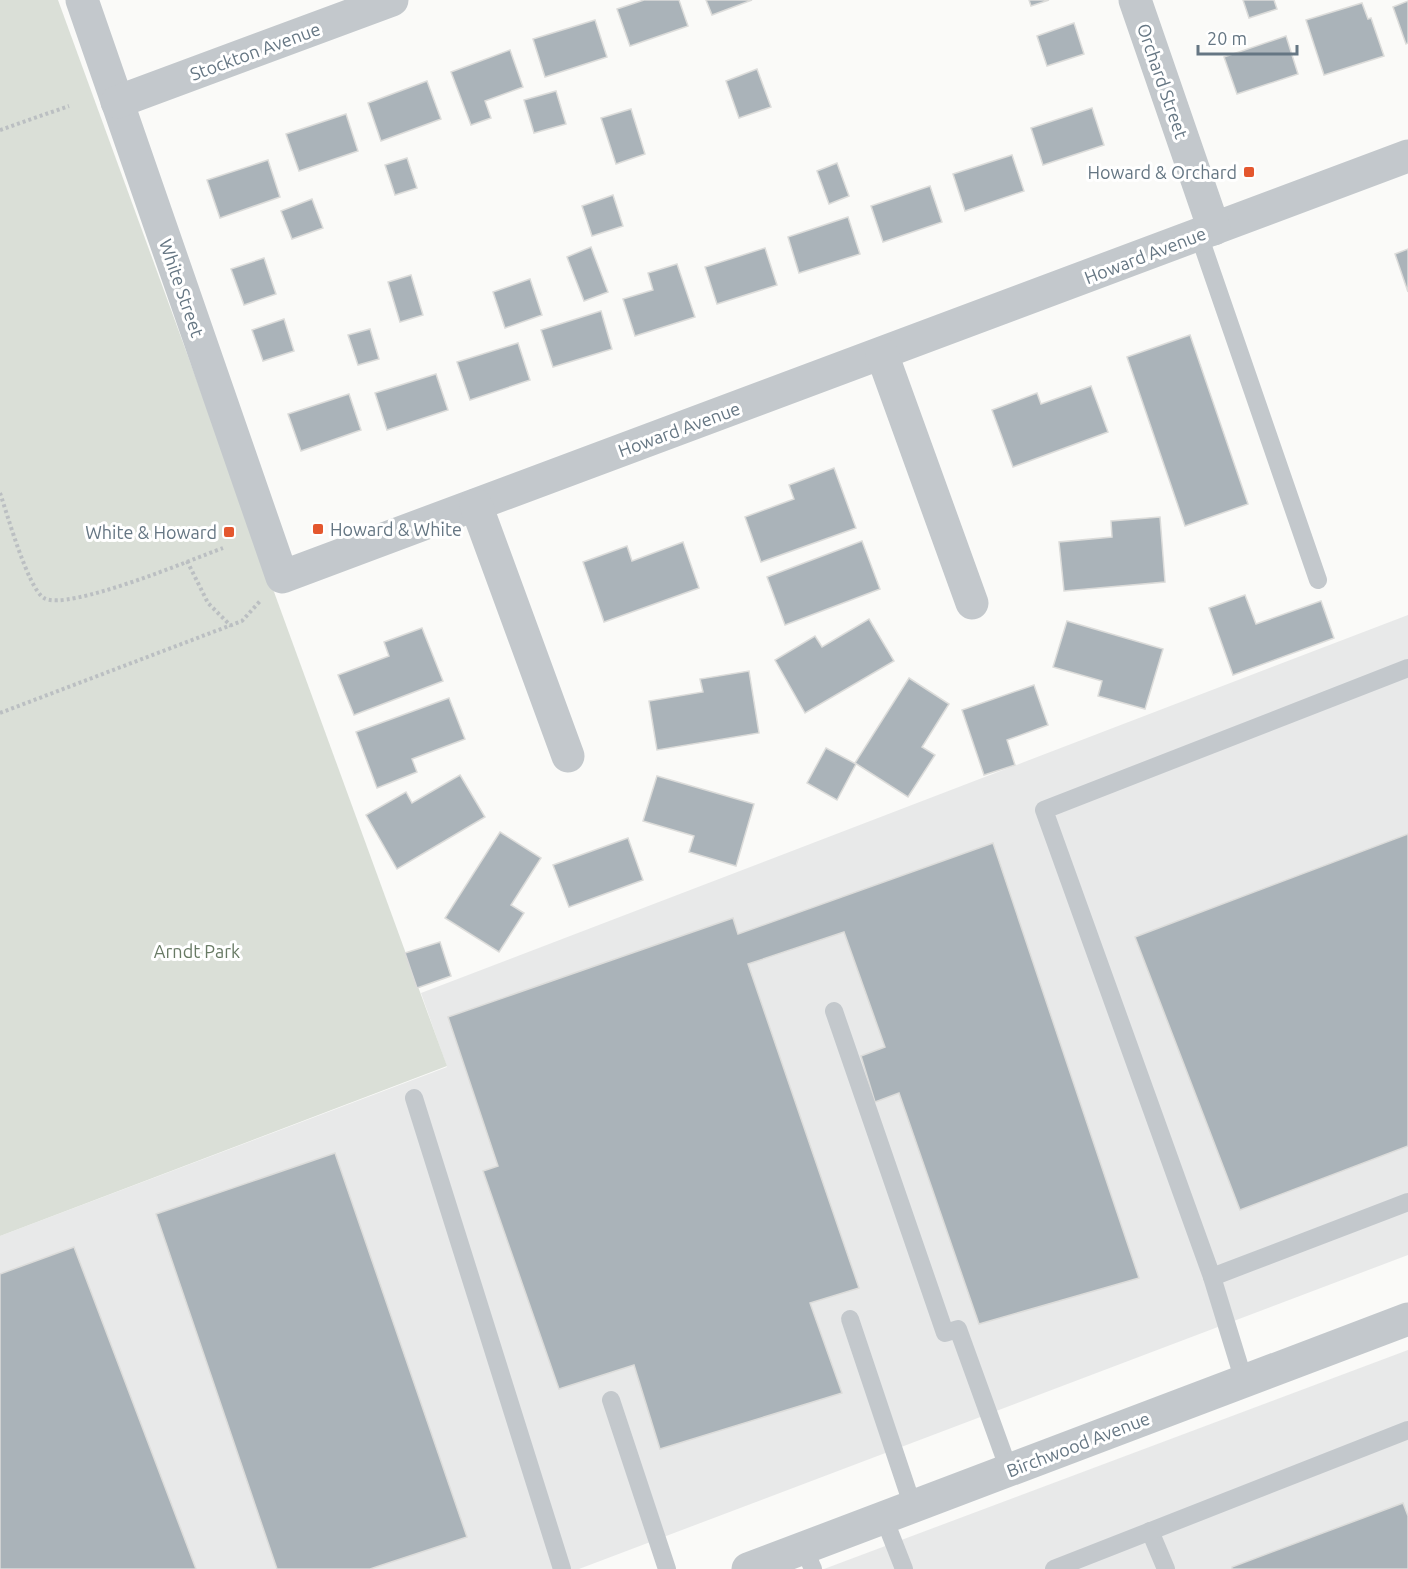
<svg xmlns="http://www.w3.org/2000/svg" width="1408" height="1569" font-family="Ubuntu,sans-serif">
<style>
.built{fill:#e8e9e9}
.green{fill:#dadfd7}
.building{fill:#aab3b9;stroke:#dcdcda;stroke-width:1.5}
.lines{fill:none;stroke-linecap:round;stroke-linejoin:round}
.path{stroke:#bbbfc2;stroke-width:4;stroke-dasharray:3 3;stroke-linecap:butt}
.lane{stroke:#c3c8cc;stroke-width:18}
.street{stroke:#c3c8cc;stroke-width:33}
.poi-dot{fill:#e4572e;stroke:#fff;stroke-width:2}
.labels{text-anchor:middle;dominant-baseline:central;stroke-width:6;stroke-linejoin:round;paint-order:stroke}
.street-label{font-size:18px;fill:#657683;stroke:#fff}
.poi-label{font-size:18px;fill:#657683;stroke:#fff;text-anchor:end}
.park-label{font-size:18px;fill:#687a64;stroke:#fff}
</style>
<rect width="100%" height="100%" fill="#fafaf8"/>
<g class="built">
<polygon points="1408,615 1408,1255 579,1569 0,1569 0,1236 447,1067 421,993"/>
<polygon points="1408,1350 1408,1569 824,1569"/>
</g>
<polygon class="green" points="0,0 58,0 447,1066 0,1236"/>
<g class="building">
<polygon points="644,0 679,0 688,26 630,46 617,9"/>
<polygon points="706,0 752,0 712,15"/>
<polygon points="1029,0 1049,0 1031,6"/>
<polygon points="1243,0 1274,0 1277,9 1249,18"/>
<polygon points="1408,1 1408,43 1406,44 1393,7"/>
<polygon points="1362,3 1368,19 1371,18 1384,56 1324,75 1306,20"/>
<polygon points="595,20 607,57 545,77 533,39"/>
<polygon points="1074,23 1084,54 1047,66 1037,36"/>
<polygon points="1286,36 1298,74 1237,94 1224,57"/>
<polygon points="510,50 523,87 485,101 491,118 471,125 451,72"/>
<polygon points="757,69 771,107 739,118 726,81"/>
<polygon points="427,81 441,119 381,141 368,103"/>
<polygon points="556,91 566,124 534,133 524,100"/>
<polygon points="1092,108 1104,145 1043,165 1031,128"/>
<polygon points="631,109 645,154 616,164 601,118"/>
<polygon points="346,114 358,151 299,171 286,134"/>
<polygon points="1012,155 1024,191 965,211 953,174"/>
<polygon points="407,158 417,188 395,195 385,165"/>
<polygon points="268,160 280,197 220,218 207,180"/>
<polygon points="837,163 849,196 829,204 817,171"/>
<polygon points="930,186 942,222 883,242 871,206"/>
<polygon points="613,195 623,226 592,236 582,206"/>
<polygon points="312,199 323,228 292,239 281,211"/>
<polygon points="848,217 860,254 799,273 788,237"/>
<polygon points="591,247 608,292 584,301 567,257"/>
<polygon points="765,248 777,285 717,304 705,267"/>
<polygon points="1408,249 1408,292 1395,254"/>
<polygon points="264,258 276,294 244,305 231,269"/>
<polygon points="677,264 695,317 635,336 623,299 653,290 648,273"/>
<polygon points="411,275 423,315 400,322 388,282"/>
<polygon points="530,279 542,315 505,328 493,292"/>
<polygon points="601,311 612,349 553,367 541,330"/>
<polygon points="284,319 294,351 263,361 252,330"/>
<polygon points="370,329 379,359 358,365 348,335"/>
<polygon points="1190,335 1248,504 1185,526 1127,357"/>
<polygon points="518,343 530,380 470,400 457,362"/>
<polygon points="436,374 448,410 387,430 375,393"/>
<polygon points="1091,386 1108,432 1013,467 992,410 1037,393 1041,404"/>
<polygon points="349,394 361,430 301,451 288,414"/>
<polygon points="834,468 856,528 761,562 745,517 794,499 789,485"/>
<polygon points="1160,517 1165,582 1064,591 1059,542 1112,537 1111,521"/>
<polygon points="862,541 880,589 785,625 767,577"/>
<polygon points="683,542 699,588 604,622 583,562 627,546 632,561"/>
<polygon points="1245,595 1256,624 1321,601 1334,638 1233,675 1209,608"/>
<polygon points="869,619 894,661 805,713 775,660 815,636 822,647"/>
<polygon points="1067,621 1163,649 1145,709 1098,696 1102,681 1053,667"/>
<polygon points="422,628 443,681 354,715 338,675 389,656 384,642"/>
<polygon points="749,671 759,733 657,750 649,701 703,692 700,679"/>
<polygon points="909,678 949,704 922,747 935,755 908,797 855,763"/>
<polygon points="1034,685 1048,725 1007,740 1015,765 984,775 962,710"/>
<polygon points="449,698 465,739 412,759 417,772 377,788 356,732"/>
<polygon points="826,748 856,764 837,800 807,783"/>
<polygon points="460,775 485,817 397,869 366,815 406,792 412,803"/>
<polygon points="657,776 754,804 736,866 689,852 694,836 643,821"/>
<polygon points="500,832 541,858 511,905 524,913 499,952 445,918"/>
<polygon points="1408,834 1408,1146 1240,1210 1135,937"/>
<polygon points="628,838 643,880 569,907 553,865"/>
<polygon points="993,843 1139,1278 979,1324 899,1093 875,1102 861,1056 885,1047 844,932 748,964 859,1288 810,1303 842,1393 660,1449 634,1365 559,1389 483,1171 498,1166 448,1017 733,918 738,934"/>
<polygon points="440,942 451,976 417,988 405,953"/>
<polygon points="335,1153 467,1537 370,1569 277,1569 156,1214"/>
<polygon points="74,1247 196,1569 0,1569 0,1274"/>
<polygon points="1403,1503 1408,1516 1408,1569 1232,1569 1232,1567"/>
</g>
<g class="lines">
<g class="path">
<polyline points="0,130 69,106"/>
<path d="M0,493C7,513 28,589 44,598C67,612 193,559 223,548"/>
<polyline points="187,561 208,603 231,626"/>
<polyline points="0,713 242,621 261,600"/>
</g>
<g class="lane">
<polyline points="1199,235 1318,580"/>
<polyline points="834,1011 945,1333 958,1329 1009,1470"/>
<polyline points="414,1098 562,1569"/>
<polyline points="1212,1277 1044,810 1408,668"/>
<polyline points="850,1319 913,1507"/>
<polyline points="1244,1381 1212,1277 1408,1202"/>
<polyline points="611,1400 667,1569"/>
<polyline points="884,1518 904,1569"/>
<polyline points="1150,1531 1166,1569"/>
<polyline points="804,1548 813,1569"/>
<polyline points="1054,1569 1408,1430"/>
</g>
<g class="street">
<polyline points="82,0 282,577 1408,156"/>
<polyline points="1135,0 1214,229"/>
<polyline points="117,102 392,0"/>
<polyline points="882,354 972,603"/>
<polyline points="476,505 568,756"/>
<polyline points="748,1569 1408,1319"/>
</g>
</g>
<g class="poi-dot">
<rect x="1243" y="166" width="12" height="12" rx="3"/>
<rect x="312" y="523" width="12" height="12" rx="3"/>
<rect x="223" y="526" width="12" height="12" rx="3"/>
</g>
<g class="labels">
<g class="street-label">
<text transform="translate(255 51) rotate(-20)">Stockton Avenue</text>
<text transform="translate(1163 81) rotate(71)">Orchard Street</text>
<text transform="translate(1145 255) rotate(-21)">Howard Avenue</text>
<text transform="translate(182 288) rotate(71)">White Street</text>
<text transform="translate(679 429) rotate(-20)">Howard Avenue</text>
<text transform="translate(1078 1444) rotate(-21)">Birchwood Avenue</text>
</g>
<g class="poi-label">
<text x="1237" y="172">Howard &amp; Orchard</text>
<text x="330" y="529" text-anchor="start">Howard &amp; White</text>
<text x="217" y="532">White &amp; Howard</text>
</g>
<g class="park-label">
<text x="197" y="951">Arndt Park</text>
</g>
</g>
<path d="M1198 45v9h99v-9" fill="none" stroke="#657683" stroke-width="3"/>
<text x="1207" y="45" font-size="18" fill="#657683" stroke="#ffffff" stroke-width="4.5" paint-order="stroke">20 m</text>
</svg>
